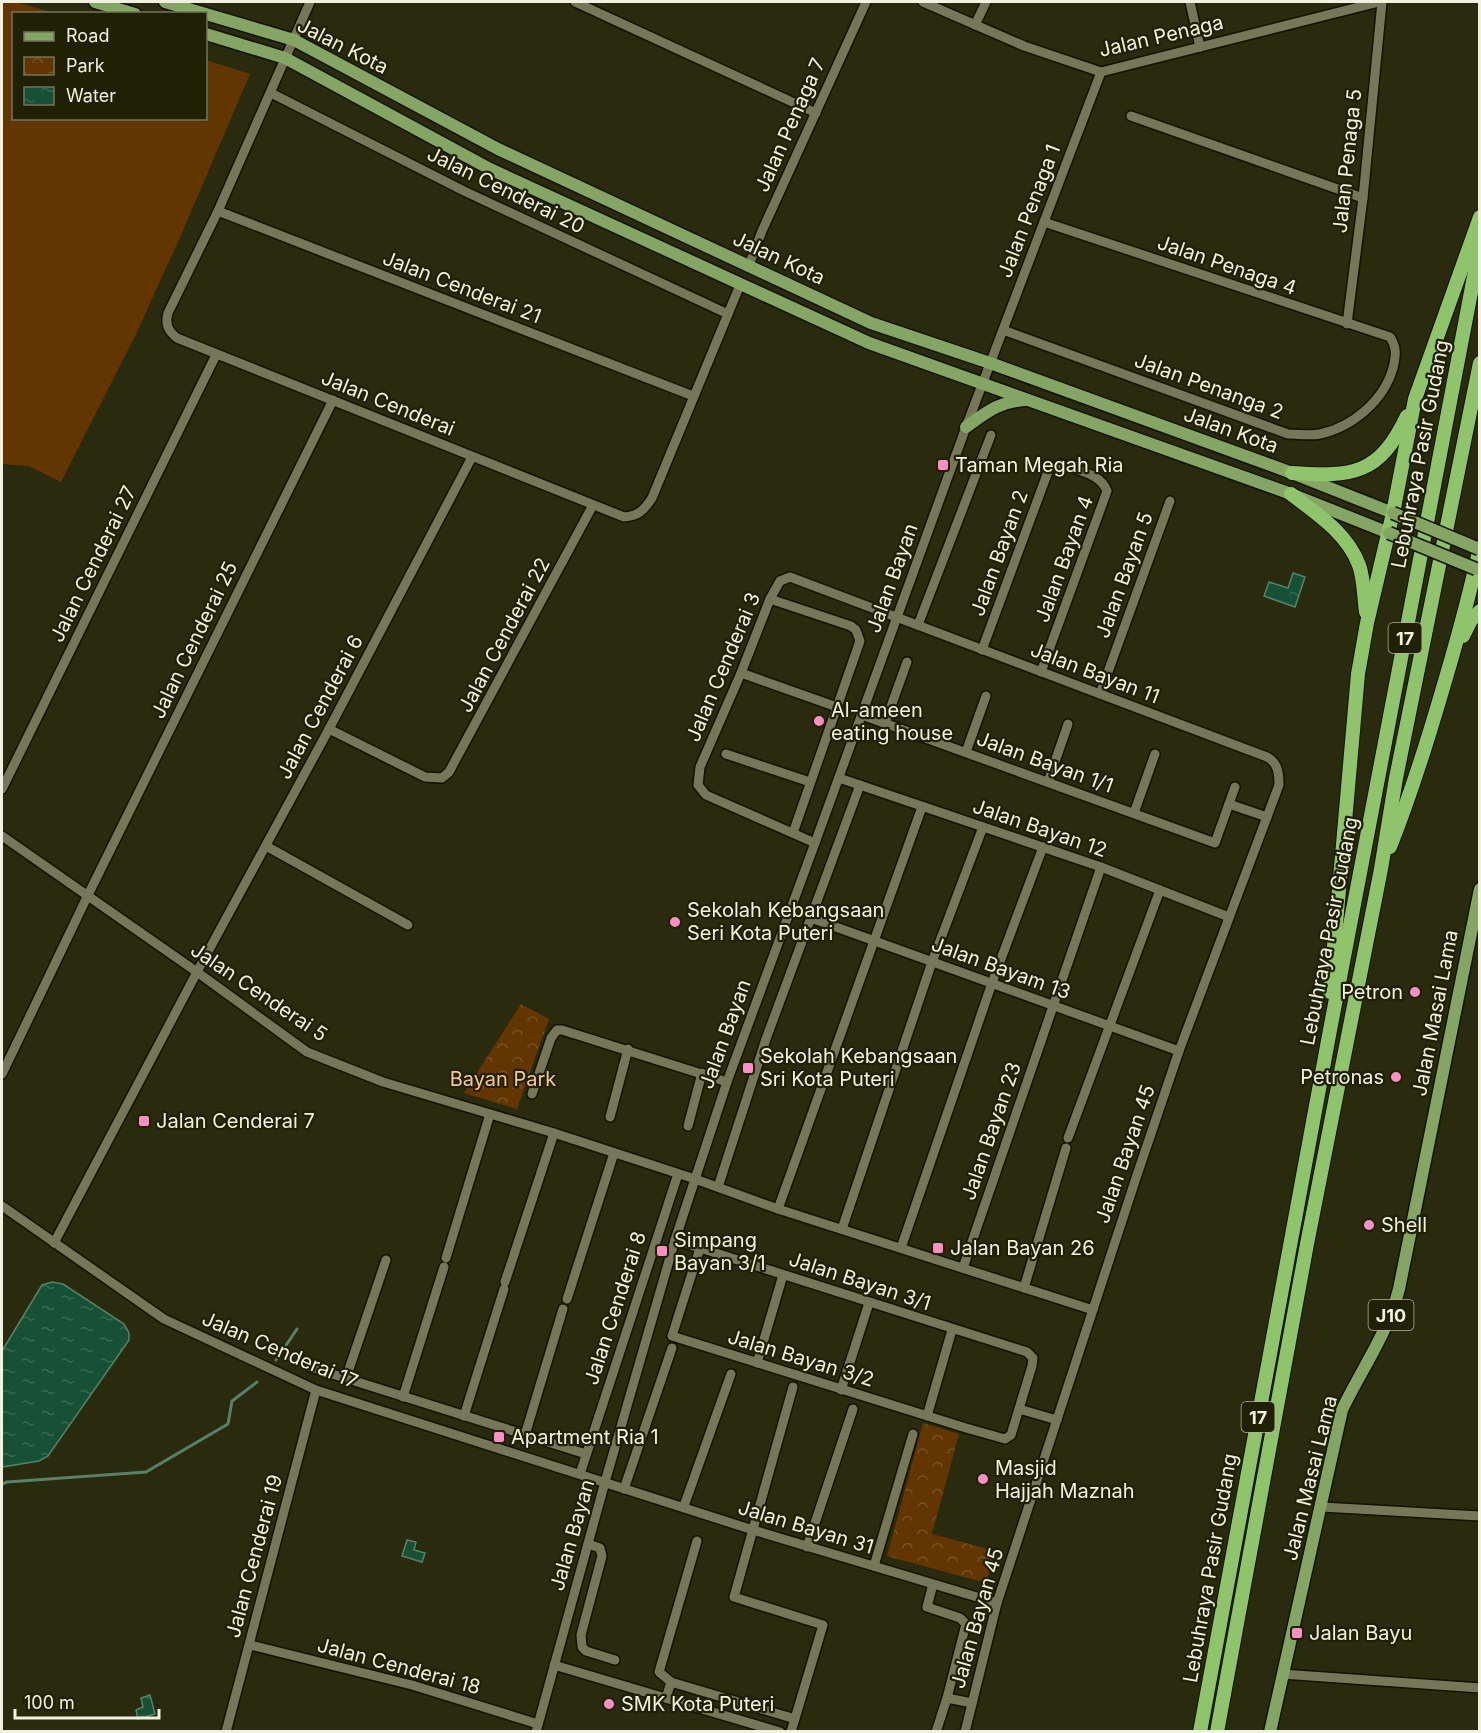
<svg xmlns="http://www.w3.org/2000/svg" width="1481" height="1733" font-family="Inter,sans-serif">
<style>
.grass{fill:#623501}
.park{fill:url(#park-crowns)}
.water{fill:url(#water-ripples);stroke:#578168;stroke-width:1.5}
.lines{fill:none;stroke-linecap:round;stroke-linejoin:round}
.stream{stroke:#578168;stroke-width:3}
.minor-casing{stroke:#121200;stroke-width:12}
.major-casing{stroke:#121200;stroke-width:15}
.highway-casing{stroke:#121200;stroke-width:16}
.minor{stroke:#767759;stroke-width:9}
.major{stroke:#85a564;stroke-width:12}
.highway{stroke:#8fc46c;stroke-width:14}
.major-bridge-casing{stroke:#121200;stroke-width:15;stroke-linecap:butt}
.major-bridge{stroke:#85a564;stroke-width:12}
.poi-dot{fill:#fa8fc6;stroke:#202005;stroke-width:2}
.labels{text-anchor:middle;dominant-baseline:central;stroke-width:4.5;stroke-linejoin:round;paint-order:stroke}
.shield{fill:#202005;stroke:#b2b29e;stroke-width:1.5}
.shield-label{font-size:18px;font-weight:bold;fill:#f0f1e0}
.street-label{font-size:20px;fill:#f0f1e0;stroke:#202005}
.poi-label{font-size:20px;fill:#f0f1e0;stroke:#202005;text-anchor:start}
.park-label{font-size:20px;fill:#f5c59d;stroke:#202005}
</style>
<defs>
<pattern id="park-crowns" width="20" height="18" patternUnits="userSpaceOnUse" patternTransform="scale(1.5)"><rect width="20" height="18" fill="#623501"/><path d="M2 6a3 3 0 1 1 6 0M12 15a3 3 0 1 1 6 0" fill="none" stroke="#795326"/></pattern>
<pattern id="water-ripples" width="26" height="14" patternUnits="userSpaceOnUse" patternTransform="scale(1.5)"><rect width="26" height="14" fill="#165135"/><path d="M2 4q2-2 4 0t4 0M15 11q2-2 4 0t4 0" fill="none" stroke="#386a52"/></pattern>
</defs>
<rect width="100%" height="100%" fill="#2a2a0e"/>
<polygon class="grass" points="2,2 16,2 55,13 14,14 14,118 206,118 206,60 250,74 181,235 136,334 61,482 29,466 2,464"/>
<g class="park">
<polygon points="521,1004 549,1019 517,1109 464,1093"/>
<polygon points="923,1423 959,1434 932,1534 995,1551 986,1583 887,1556"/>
</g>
<g class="water">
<polygon points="1293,573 1305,577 1295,607 1264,596 1269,582 1288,588"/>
<polygon points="52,1282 63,1284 124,1324 129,1333 129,1340 48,1456 39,1461 2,1467 2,1351 42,1285"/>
<polygon points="407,1540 416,1542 414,1550 425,1553 422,1562 402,1556"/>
<polygon points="150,1695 155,1714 138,1719 136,1710 143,1707 141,1698"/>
</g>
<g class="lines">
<g class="stream">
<polyline points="276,1360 297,1329"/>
<polyline points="2,1484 7,1482 146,1472 228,1424 232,1401 257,1382"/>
</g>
<defs>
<g id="minor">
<path d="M310,2L218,211L168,313C165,324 168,331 177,338L624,517C639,516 644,510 652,498L740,285"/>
<polyline points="575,2 816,113"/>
<polyline points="923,2 1024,46 1101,72 1379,2"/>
<polyline points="1190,2 1200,47"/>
<polyline points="975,25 986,2"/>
<polyline points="271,93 464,191 728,314"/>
<polyline points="1131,116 1363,198"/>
<polyline points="218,211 693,396"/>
<polyline points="749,265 762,231 866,2"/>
<polyline points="1347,324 1363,198 1382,2"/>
<path d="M1003,330L1288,434C1298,434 1310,436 1320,434C1353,427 1384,400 1393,368C1396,355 1397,348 1390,337L1044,222"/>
<polyline points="770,599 851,626 856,630 860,641 793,833"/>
<polyline points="918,625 991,435"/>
<path d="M982,650L1049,469L1061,464C1078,471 1100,473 1107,491L1041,672"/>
<polyline points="741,673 837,707"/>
<polyline points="1100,694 1170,501"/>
<polyline points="862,715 1215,843 1235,787"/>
<polyline points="885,723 907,662"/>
<polyline points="329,729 425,777 442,778 449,772 593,505"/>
<polyline points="966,752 986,696"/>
<polyline points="726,754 810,782"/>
<polyline points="839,778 1101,867 1229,917"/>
<polyline points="1048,782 1068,724"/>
<polyline points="2,789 216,355"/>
<polyline points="1229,804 1267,817"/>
<polyline points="1134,813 1155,754"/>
<polyline points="2,836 197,972 307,1052 383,1082 554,1133 695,1179 778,1209 1093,1310"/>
<path d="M815,843L706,795L698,785L700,767L741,673L770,599L780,581L790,577L1267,757C1278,763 1279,773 1279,785L1179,1051L1136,1178L997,1603L965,1732"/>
<polyline points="266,846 408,925"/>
<polyline points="811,918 1179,1051"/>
<polyline points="2,1074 88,895 333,400"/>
<polyline points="532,1094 551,1038 557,1030 562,1030 727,1082"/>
<polyline points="610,1117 628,1049"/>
<polyline points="688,1126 702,1073"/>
<polyline points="1068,1138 1160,890"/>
<polyline points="718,1187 766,1039 860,785"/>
<polyline points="2,1206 164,1319 316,1390 753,1530 997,1603"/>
<polyline points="778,1209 922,807"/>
<polyline points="842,1229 932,962 983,827"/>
<polyline points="675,1240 700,1248 1027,1352 1033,1358 1032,1366 1011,1435 1005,1439 966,1428 672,1336 700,1248"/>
<polyline points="54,1243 197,972 329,729 472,457"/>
<polyline points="901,1248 992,983 1043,847"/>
<polyline points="446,1258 490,1114"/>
<polyline points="963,1268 1101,867"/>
<polyline points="505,1282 554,1133"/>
<polyline points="1024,1288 1066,1148"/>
<polyline points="567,1299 614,1153"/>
<polyline points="757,1363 783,1275"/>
<polyline points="310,1367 586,1454"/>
<polyline points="346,1378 386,1260"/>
<polyline points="841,1390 869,1303"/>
<polyline points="403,1397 444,1267"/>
<polyline points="1019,1409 1057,1420"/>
<polyline points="464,1416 504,1289"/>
<polyline points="927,1416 952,1330"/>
<polyline points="525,1435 563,1309"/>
<polyline points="580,1474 678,1174"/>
<polyline points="624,1489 672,1348"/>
<polyline points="684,1506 731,1374"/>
<polyline points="1322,1507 1480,1516"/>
<polyline points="588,1544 600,1548 602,1556 581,1635 582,1647 586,1651 615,1660"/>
<polyline points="807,1547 853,1409"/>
<polyline points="874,1566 913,1434"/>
<polyline points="933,1584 927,1607 960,1618 966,1624 947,1698 936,1732"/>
<polyline points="250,1645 412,1685 538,1724"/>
<polyline points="554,1665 780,1732"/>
<polyline points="1282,1674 1480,1688"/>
<polyline points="671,1682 659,1672 697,1541"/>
<polyline points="666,1698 671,1682 792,1718"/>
<polyline points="947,1698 972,1703"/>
<polyline points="226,1732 316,1390"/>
<polyline points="536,1732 605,1482 675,1240 727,1082 815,843 966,427 1101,72"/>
<polyline points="791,1732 823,1625 734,1597 793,1387"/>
</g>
<g id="major">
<polyline points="95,2 135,14"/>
<polyline points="165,2 294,40 498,149 871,323 990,363 1292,473 1393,513"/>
<polyline points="206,34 285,58 490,169 869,343 1291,494 1389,533"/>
<path d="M966,427C987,412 998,402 1025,400"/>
<path d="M1270,1732L1342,1410C1361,1370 1388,1333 1399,1289L1480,889"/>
</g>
<g id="highway">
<path d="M1292,473C1353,477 1379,475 1407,416"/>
<path d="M1291,494C1317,514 1347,533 1359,565C1364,579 1364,597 1366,612"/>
<polyline points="1463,636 1471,620 1480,611"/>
<path d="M1390,847C1409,799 1425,749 1440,698C1455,648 1469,598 1480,547"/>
<polyline points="1330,992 1358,674 1367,623 1393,513 1415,399 1480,217"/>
<polyline points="1200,1732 1330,1030 1480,245"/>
<polyline points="1217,1732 1307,1244 1381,869 1396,778 1480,363"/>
</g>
</defs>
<use href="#minor" class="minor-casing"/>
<use href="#major" class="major-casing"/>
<use href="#highway" class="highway-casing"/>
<use href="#minor" class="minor"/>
<use href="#major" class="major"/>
<use href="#highway" class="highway"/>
<defs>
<g id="major-bridge">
<polyline points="1393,513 1479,549"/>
<polyline points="1389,533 1476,569"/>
</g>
</defs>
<use href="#major-bridge" class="major-bridge-casing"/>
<use href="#major-bridge" class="major-bridge"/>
</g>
<g class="poi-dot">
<rect x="937" y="459" width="12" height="12" rx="3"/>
<circle cx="819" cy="721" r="6"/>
<circle cx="675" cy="922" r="6"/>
<circle cx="1415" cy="992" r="6"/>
<rect x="742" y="1062" width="12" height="12" rx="3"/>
<circle cx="1396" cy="1077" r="6"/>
<rect x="138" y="1115" width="12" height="12" rx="3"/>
<circle cx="1369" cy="1225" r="6"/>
<rect x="932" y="1242" width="12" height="12" rx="3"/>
<rect x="656" y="1245" width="12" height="12" rx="3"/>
<rect x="493" y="1431" width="12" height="12" rx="3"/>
<circle cx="983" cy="1479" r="6"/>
<rect x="1291" y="1627" width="12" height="12" rx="3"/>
<circle cx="609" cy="1704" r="6"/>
</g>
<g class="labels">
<g class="shield">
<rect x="1388.5" y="623" width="33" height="30" rx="4.5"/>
<rect x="1368.5" y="1300" width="45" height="30" rx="4.5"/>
<rect x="1241.5" y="1402" width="33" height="30" rx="4.5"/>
</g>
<g class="shield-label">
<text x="1405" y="638">17</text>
<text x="1391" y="1315">J10</text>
<text x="1258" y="1417">17</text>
</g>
<g class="street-label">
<text transform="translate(1161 36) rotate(-13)">Jalan Penaga</text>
<text transform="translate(343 46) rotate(27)">Jalan Kota</text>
<text transform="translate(790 125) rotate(-66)">Jalan Penaga 7</text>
<text transform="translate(1347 161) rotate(-84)">Jalan Penaga 5</text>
<text transform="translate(506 190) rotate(26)">Jalan Cenderai 20</text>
<text transform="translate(1029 211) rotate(-69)">Jalan Penaga 1</text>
<text transform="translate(779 258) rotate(25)">Jalan Kota</text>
<text transform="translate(1227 265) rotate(19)">Jalan Penaga 4</text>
<text transform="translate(462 287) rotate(21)">Jalan Cenderai 21</text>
<text transform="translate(1209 386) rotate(20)">Jalan Penanga 2</text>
<text transform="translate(388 403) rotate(22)">Jalan Cenderai</text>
<text transform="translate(1231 430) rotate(20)">Jalan Kota</text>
<text transform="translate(1420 454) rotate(-79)">Lebuhraya Pasir Gudang</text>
<text transform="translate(999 553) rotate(-70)">Jalan Bayan 2</text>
<text transform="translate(1064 559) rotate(-70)">Jalan Bayan 4</text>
<text transform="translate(93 564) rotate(-64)">Jalan Cenderai 27</text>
<text transform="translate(1124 575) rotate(-70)">Jalan Bayan 5</text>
<text transform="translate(892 578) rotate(-70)">Jalan Bayan</text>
<text transform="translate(504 635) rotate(-62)">Jalan Cenderai 22</text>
<text transform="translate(194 640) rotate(-64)">Jalan Cenderai 25</text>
<text transform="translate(723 667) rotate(-67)">Jalan Cenderai 3</text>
<text transform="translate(1095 673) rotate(21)">Jalan Bayan 11</text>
<text transform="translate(320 707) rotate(-62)">Jalan Cenderai 6</text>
<text transform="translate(1045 762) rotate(20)">Jalan Bayan 1/1</text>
<text transform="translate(1040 828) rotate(19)">Jalan Bayan 12</text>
<text transform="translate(1329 931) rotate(-79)">Lebuhraya Pasir Gudang</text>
<text transform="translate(1001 968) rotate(20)">Jalan Bayam 13</text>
<text transform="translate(259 992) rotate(34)">Jalan Cenderai 5</text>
<text transform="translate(1435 1013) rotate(-79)">Jalan Masai Lama</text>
<text transform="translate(725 1034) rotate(-70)">Jalan Bayan</text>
<text transform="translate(991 1131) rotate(-71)">Jalan Bayan 23</text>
<text transform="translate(1125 1154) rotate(-71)">Jalan Bayan 45</text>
<text transform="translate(860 1281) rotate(18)">Jalan Bayan 3/1</text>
<text transform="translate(615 1308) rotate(-72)">Jalan Cenderai 8</text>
<text transform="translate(280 1350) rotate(23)">Jalan Cenderai 17</text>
<text transform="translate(801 1358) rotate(17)">Jalan Bayan 3/2</text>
<text transform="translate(1310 1478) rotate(-76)">Jalan Masai Lama</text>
<text transform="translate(806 1527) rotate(17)">Jalan Bayan 31</text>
<text transform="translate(572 1535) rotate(-74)">Jalan Bayan</text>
<text transform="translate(254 1556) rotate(-75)">Jalan Cenderai 19</text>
<text transform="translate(1210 1568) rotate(-80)">Lebuhraya Pasir Gudang</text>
<text transform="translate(977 1618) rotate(-74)">Jalan Bayan 45</text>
<text transform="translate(399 1666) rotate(15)">Jalan Cenderai 18</text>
</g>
<g class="poi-label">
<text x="955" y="465">Taman Megah Ria</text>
<text x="831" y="710">Al-ameen<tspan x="831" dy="23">eating house</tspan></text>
<text x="687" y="910">Sekolah Kebangsaan<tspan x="687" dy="23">Seri Kota Puteri</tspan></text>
<text x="1403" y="992" text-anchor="end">Petron</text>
<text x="760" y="1056">Sekolah Kebangsaan<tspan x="760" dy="23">Sri Kota Puteri</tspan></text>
<text x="1384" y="1077" text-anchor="end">Petronas</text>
<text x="156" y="1121">Jalan Cenderai 7</text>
<text x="1381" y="1225">Shell</text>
<text x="674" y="1240">Simpang<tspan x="674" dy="23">Bayan 3/1</tspan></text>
<text x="950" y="1248">Jalan Bayan 26</text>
<text x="511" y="1437">Apartment Ria 1</text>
<text x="995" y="1468">Masjid<tspan x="995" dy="23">Hajjah Maznah</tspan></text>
<text x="1309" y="1633">Jalan Bayu</text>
<text x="621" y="1704">SMK Kota Puteri</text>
</g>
<g class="park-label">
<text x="503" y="1079">Bayan Park</text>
</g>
</g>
<rect width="1481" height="1733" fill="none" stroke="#f0f1e0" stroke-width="6"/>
<rect x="12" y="12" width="195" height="108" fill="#202005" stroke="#73745d" stroke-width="1.5"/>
<rect x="24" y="32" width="30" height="9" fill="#85a564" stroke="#73745d" stroke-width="1.5"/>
<text x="66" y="42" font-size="18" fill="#f0f1e0">Road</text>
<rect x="24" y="57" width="30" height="18" fill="url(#park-crowns)" stroke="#73745d" stroke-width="1.5"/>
<text x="66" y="72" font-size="18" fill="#f0f1e0">Park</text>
<rect x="24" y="87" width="30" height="18" fill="url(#water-ripples)" stroke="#73745d" stroke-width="1.5"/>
<text x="66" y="102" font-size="18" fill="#f0f1e0">Water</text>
<path d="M15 1709v9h144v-9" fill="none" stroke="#f0f1e0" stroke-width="3"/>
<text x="24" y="1709" font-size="18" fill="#f0f1e0" stroke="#202005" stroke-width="4.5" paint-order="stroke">100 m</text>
</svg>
